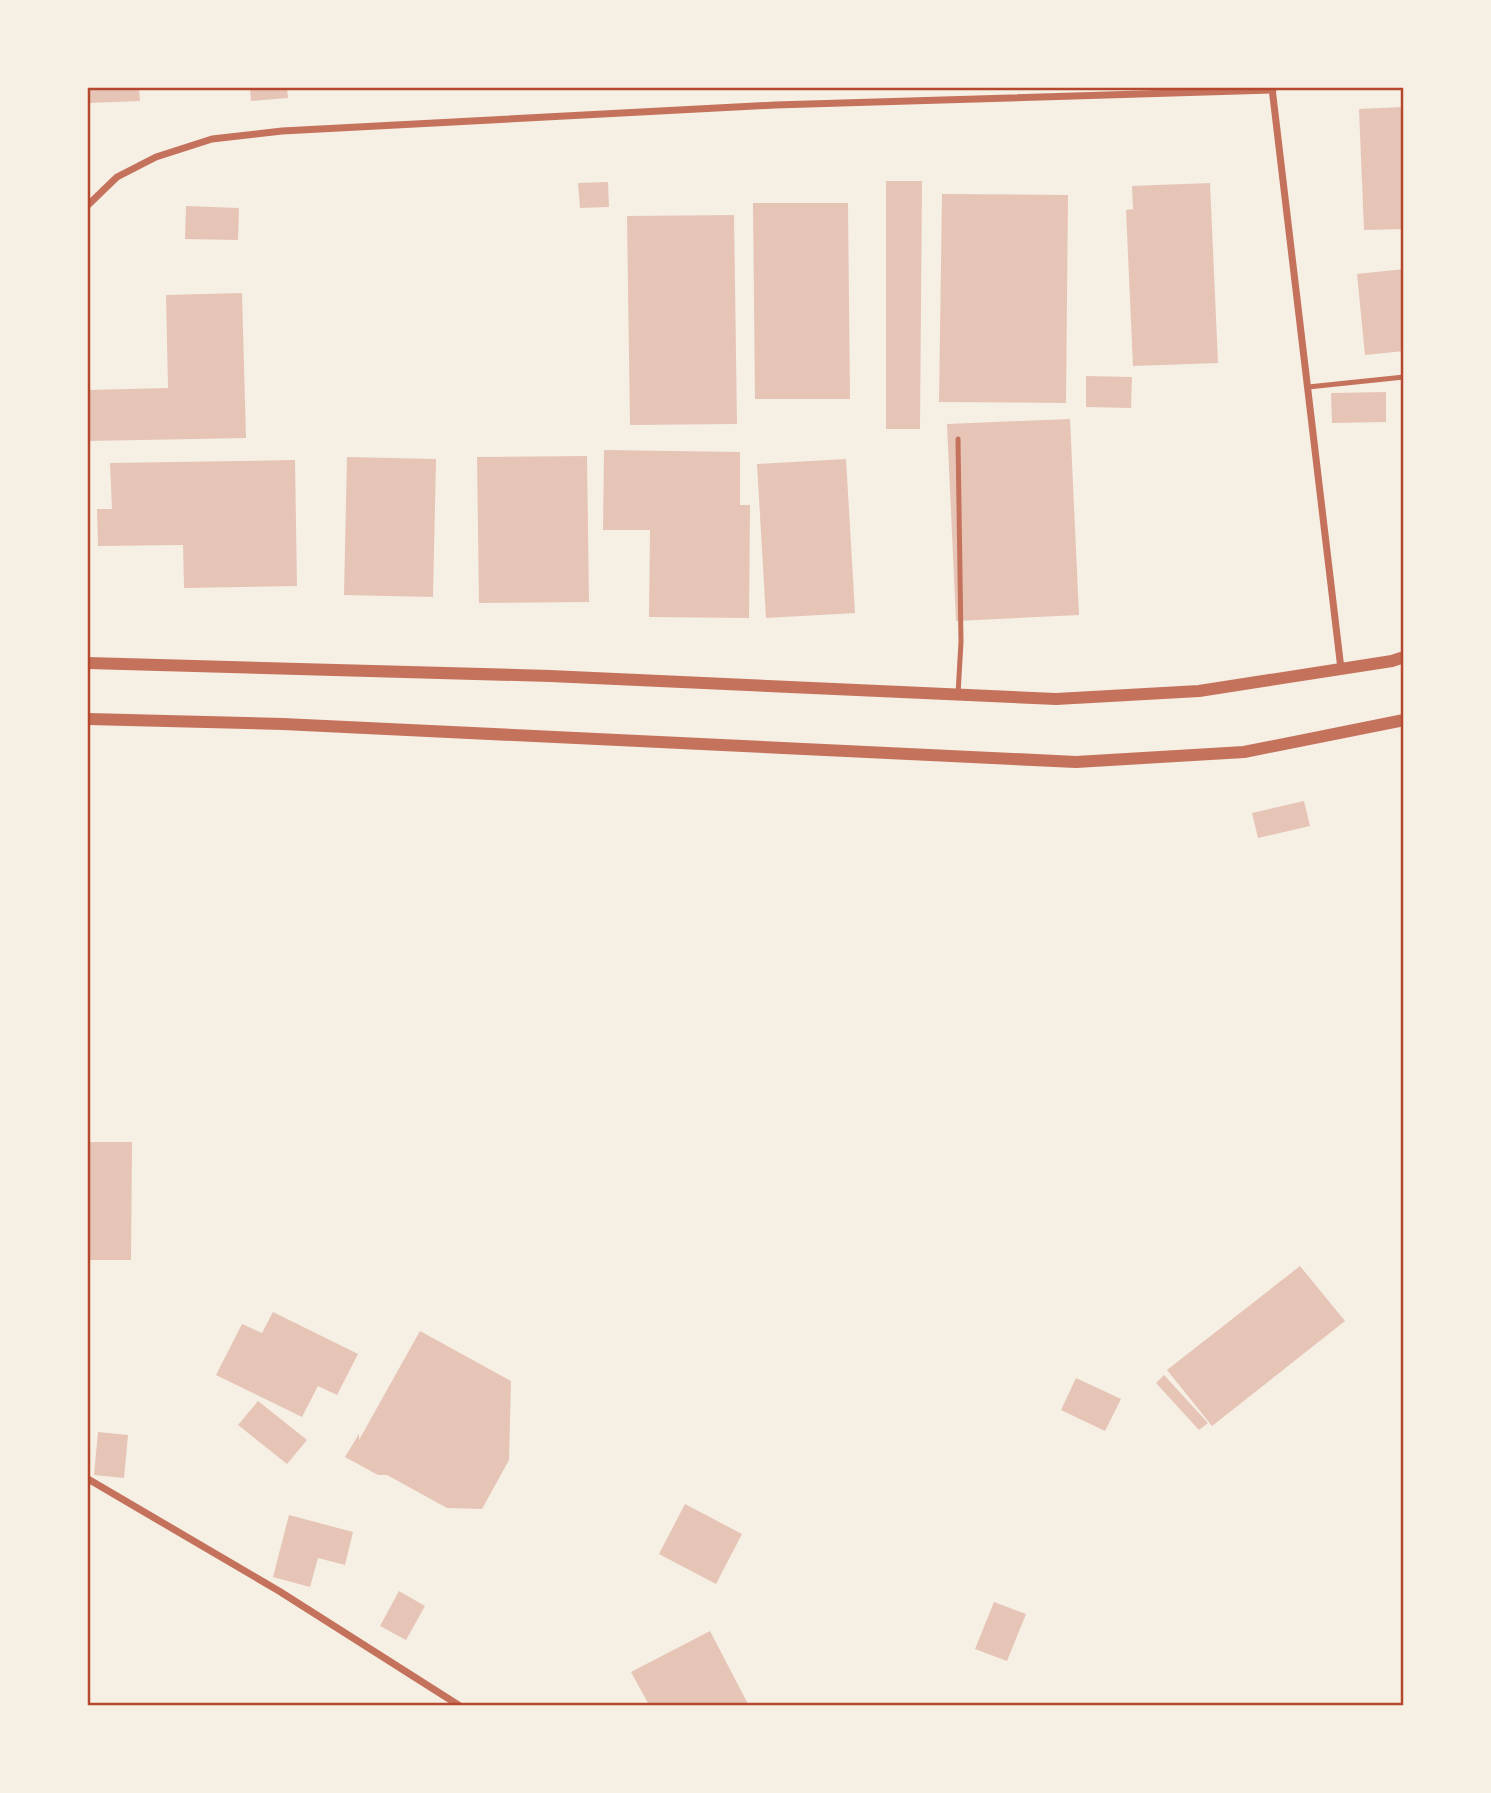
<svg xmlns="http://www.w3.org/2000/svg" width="1491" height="1793" font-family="Literata,serif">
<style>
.building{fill:#e6c5b7}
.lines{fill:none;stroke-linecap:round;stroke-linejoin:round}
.service{stroke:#c5725c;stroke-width:5}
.minor{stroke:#c5725c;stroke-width:7}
.tertiary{stroke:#c5725c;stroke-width:12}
.neatline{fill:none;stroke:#b5482f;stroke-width:2.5}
</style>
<rect width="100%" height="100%" fill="#f6efe4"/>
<g class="building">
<polygon points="88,88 139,88 140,101 88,103"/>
<polygon points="250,88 287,88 288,98 251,101"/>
<polygon points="1404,107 1404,229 1364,230 1359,109"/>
<polygon points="886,181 922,181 920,429 886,429"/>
<polygon points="608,182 609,207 580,208 578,183"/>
<polygon points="1210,183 1218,363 1133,366 1126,210 1133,209 1132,186"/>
<polygon points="942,194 1068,195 1066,403 939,402"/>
<polygon points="753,203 848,203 850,399 755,399"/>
<polygon points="186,206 239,208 238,240 185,239"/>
<polygon points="734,215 737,424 630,425 627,216"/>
<polygon points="1404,269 1404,351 1365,355 1357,274"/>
<polygon points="242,293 246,438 88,441 88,390 168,388 166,295"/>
<polygon points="1086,376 1132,377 1131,408 1086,407"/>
<polygon points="1386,392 1386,422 1332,423 1331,393"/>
<polygon points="1070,419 1079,615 956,621 947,424"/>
<polygon points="604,450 740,452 740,505 750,505 749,618 649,617 650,530 603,530"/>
<polygon points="587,456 589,602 479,603 477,457"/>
<polygon points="347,457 436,459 433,597 344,595"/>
<polygon points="846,459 855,613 766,618 757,464"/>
<polygon points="295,460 297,586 184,588 183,545 98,546 97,509 112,509 110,463"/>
<polygon points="1304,801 1310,826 1258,838 1252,813"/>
<polygon points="88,1142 132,1142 131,1260 88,1260"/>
<polygon points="1300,1266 1345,1321 1212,1426 1167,1370"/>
<polygon points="273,1312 358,1354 337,1395 318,1386 302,1417 216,1375 242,1324 262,1333"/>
<polygon points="420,1331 511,1381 509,1460 482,1509 447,1508 387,1475 378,1475 345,1457 359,1434 359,1440"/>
<polygon points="1164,1375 1208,1423 1199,1430 1156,1383"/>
<polygon points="1076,1378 1121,1399 1105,1431 1061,1410"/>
<polygon points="258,1401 307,1440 287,1464 238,1425"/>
<polygon points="98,1432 128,1435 124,1478 94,1475"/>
<polygon points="685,1504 742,1534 716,1584 659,1554"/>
<polygon points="289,1515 353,1532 345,1565 318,1558 310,1587 273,1577"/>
<polygon points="399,1591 425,1606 406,1640 380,1626"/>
<polygon points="994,1602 1026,1614 1007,1661 975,1649"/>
<polygon points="710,1631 749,1706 644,1706 648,1703 631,1672"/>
</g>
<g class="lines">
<g class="service">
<polyline points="1308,387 1404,377"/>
<polyline points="958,439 961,642 958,694"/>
</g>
<g class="minor">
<polyline points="1272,88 1341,669"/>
<polyline points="88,205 117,177 156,157 212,139 282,131 775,105 1273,90"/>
<polyline points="88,1479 279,1591 460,1706"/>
</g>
<g class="tertiary">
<polyline points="88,663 550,676 1056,699 1199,691 1392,661 1404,657"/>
<polyline points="88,719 283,724 1076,762 1244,752 1404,720"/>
</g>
</g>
<rect width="1491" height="1793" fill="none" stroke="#f6efe4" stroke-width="178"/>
<rect x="89" y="89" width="1313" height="1615" class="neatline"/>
</svg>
